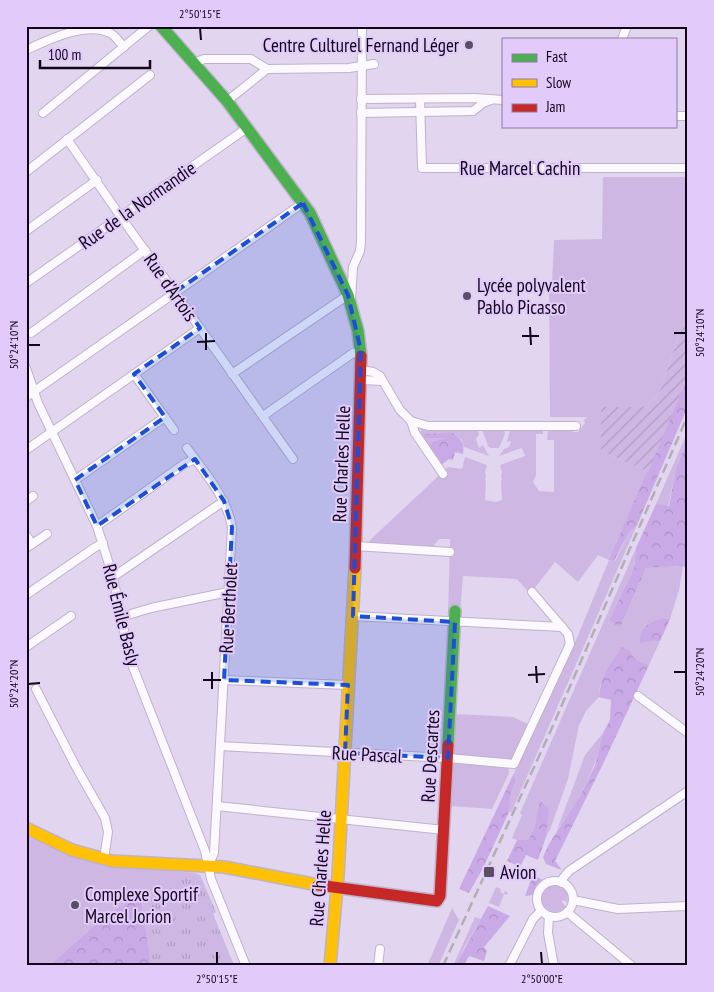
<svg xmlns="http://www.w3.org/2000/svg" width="714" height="992" font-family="'PT Sans Narrow',sans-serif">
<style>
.grass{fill:#ceb8e3}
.forest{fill:url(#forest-crowns)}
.park{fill:url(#park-tufts)}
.garden{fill:url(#garden-furrows)}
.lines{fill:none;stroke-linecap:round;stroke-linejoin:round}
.street-casing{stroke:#beb3c9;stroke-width:10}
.fast-casing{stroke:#beb3c9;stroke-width:14}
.slow-casing{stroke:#beb3c9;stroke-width:14}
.jam-casing{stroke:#beb3c9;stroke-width:14}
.street{stroke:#fbf9fd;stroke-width:8}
.fast{stroke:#4caf50;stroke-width:11}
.slow{stroke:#ffc107;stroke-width:11}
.jam{stroke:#c62828;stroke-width:11}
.rail{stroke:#b2aeb5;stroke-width:2.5;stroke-dasharray:10 5;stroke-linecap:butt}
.marked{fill:#1d4ed8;fill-opacity:0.2;stroke:#1d4ed8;stroke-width:4;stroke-dasharray:10 6;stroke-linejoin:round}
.ticks{fill:none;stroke:#11061a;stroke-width:2}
.poi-dot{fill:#5a4e65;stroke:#e2cafa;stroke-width:2}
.labels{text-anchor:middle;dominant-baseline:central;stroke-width:4;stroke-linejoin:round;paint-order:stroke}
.poi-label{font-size:19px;fill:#11061a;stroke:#e2cafa;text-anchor:start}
.street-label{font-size:19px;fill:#11061a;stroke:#e2cafa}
.neatline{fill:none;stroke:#11061a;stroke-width:2}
.ticks-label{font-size:12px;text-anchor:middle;fill:#11061a}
</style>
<defs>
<pattern id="forest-crowns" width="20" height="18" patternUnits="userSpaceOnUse" patternTransform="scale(1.25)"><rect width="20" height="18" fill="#c9aae6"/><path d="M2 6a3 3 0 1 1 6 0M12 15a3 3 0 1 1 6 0" fill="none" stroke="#ac91c5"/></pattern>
<pattern id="park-tufts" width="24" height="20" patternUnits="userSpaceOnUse" patternTransform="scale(1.25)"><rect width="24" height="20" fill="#ceb8e3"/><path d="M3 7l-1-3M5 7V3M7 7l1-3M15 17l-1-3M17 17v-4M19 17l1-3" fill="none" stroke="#b09dc2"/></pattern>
<pattern id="garden-furrows" width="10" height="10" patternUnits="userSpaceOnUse" patternTransform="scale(1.25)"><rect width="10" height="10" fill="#ceb8e3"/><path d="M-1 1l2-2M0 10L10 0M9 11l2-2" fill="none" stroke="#b09dc2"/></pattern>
</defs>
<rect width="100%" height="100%" fill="#e2d5ef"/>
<g class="grass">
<polygon points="603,177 688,177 688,320 680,333 659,393 650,404 641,407 601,407 601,451 648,472 610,560 615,561 629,532 637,525 511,813 508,809 510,797 516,779 513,775 577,638 609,560 598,555 578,582 555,562 530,594 517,579 463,576 460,614 448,614 450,539 439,539 432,548 369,544 370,540 448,467 462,469 465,457 487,465 485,473 486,474 485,480 486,481 485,500 496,502 502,500 501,481 502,480 501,474 502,473 500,465 525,456 522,448 499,456 504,449 509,447 511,441 507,442 510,429 543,429 543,434 536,434 536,475 533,482 539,491 554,492 554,440 547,440 548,429 570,428 573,432 578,432 585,423 584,420 587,417 550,417 549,286 552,284 554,240 602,239"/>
<polygon points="422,429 477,429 479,434 476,439 479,448 483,445 489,456 464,447 462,440 453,433 425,438 445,438 445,439 432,442 428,447 419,433"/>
<polygon points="482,429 504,429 505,434 499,448 491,448 488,446"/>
<polygon points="688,431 688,439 676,468 668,507 656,504"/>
<polygon points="636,548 634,568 609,620 620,628 646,568 683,566 679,590 670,619 662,618 640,643 660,641 649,665 635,659 630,651 600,686 599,697 586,711 579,725 568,779 551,827 546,837 547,823 541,802 534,829 528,840 517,840 512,838 522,815 520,813"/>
<polygon points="455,714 513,717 530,725 512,759 453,757"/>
<path d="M603,733C597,769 578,802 557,830L585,755Z"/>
<polygon points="452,763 508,767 509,773 492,809 450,806"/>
<polygon points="26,836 69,855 102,865 194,873 186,884 216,912 213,914 234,966 166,884 140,895 106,915 49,966 26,966"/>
<polygon points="557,885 567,891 568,903 563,900 562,902 566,907 561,911 553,913 543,906 541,895 549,886"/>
<polygon points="496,887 501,889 500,892 504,894 505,891 508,893 507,895 504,894 499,907 489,903"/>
<polygon points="452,908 459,920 438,966 427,966"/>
<polygon points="475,917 481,919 465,946 455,966 453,966"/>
</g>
<g class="forest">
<polygon points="688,376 688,406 637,525 629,532 614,561 609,560"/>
<path d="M453,433C461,439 465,443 463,454L455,452L453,460L449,459L440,466L428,447L432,442L445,438H424L423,434Z"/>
<polygon points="688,439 688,569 683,566 646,568 620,628 609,620 634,568 636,548 656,504 669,506 676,468"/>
<path d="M662,618L670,619L660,641L640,643C639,627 649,623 662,618Z"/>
<path d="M622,647L630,651L635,659L649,665L603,764L555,861L562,870L546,864L543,857L549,844L581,794L595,766L603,733L610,720L611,700L599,697C601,676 609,665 622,647Z"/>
<polygon points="513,775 516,779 510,797 509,812 483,868 469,893 459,889"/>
<polygon points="540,801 549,808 546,837 538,860 526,855 520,867 507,861 517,840 528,840 534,829"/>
<polygon points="533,875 543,880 537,884 533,895 525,896"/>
<polygon points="166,883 205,966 49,966 106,915 140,895"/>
<polygon points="488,906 510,916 484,947 487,951 484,961 469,956 463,966 455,966"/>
</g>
<polygon class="park" points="178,872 194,873 200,875 216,912 213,914 234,966 151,966 140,895 173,880"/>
<polygon class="garden" points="688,320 688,376 648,472 601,451 601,407 641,407 650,404 659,393 680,333"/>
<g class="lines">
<defs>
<g id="street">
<polyline points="622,39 627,26"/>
<path d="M26,50C48,40 86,21 110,33C116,36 119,42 124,47"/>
<polyline points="194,63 204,59 251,59 267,69 349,68 374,64"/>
<polyline points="361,99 475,98 503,100"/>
<polyline points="420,99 422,168 688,168"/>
<polyline points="227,101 267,69"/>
<polyline points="43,113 149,26"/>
<polyline points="361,113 473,111 483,103 491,100"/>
<polyline points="675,116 688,116"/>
<polyline points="67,139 121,217 293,459"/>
<polyline points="26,172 150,75"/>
<polyline points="26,231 97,180"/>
<polyline points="26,283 247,128"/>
<polyline points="351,300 353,267 360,251 361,242 362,26"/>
<polyline points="31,333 145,250"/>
<polyline points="26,368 38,403 97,526 113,577 124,631 133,667 205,851 211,879 246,966"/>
<polyline points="362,370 373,372 380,376 400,410 411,421 415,433 443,474"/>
<polyline points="134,374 174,430"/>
<polyline points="232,374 348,295"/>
<polyline points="361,380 382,381"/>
<polyline points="26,397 303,203"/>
<polyline points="263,416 353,353 361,351"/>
<polyline points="411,421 428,426 576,426"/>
<path d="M187,448C204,472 227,497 232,527L214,853L208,866"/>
<polyline points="26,450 200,328"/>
<polyline points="75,480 165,417"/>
<polyline points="26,501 33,496"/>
<polyline points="97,526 184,464 195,459"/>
<polyline points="26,535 32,544"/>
<polyline points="355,546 450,552"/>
<polyline points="26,548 47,534"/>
<polyline points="113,577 224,501"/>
<polyline points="26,595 94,548 103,543"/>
<polyline points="353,616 562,627"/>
<polyline points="121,617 151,608 228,592"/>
<polyline points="26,647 71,616"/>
<polyline points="224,680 348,685"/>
<polyline points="36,689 76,767 105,818 108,832 104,859"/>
<polyline points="638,696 688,733"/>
<polyline points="220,746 448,758 514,764 570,644 568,634 532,592"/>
<polyline points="217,806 444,830"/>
<circle cx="555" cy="899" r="18"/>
<polyline points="562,883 563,878 569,871 688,791"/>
<polyline points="573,900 618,909 688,906"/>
<polyline points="567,912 632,966"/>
<polyline points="549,916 548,933 554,966"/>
<polyline points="378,966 380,949"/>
<polyline points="509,966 533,919 541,911"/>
</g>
<g id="fast">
<polyline points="161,26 227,101 310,213 348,295 358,331 361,356"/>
<polyline points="448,745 455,611"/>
</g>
<g id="slow">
<polyline points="26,828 72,850 112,861 224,867 318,885"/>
<polyline points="330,966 338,876 355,568"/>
</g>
<g id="jam">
<polyline points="355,568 361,356"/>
<polyline points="318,885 437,901 440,896 448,745"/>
</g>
</defs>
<use href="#street" class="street-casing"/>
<use href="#fast" class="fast-casing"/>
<use href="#slow" class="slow-casing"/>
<use href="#jam" class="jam-casing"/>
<use href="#street" class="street"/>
<use href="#fast" class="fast"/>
<use href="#slow" class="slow"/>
<use href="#jam" class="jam"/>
<polyline class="rail" points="443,966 551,730 688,415"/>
</g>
<path class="marked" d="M303,203L348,295L361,351L353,616L455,622L448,758L345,753L348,685L224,680L232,527L224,501L195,459L97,526L75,480L165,417L134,374L200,328L175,292Z"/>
<path class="ticks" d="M200,28L201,40M530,327L531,345M206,333V350M674,333H686M522,336H539M197,342L215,341M28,345H40M536,666L537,683M212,672V689M674,672H686M528,675L545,674M203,680H221M28,684L40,683M217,952V964M541,952L542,964"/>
<g class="poi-dot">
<circle cx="469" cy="45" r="5"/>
<circle cx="467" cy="296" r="5"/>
<rect x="483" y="866" width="12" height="12" rx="2.5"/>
<circle cx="75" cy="905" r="5"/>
</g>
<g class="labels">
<g class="poi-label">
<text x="459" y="45" text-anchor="end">Centre Culturel Fernand Léger</text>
<text x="477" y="285">Lycée polyvalent<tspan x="477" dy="22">Pablo Picasso</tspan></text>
<text x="500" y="872">Avion</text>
<text x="85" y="894">Complexe Sportif<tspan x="85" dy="22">Marcel Jorion</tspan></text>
</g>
<g class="street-label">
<text x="520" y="168">Rue Marcel Cachin</text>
<text transform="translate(137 205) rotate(-35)">Rue de la Normandie</text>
<text transform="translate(171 287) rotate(55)">Rue d'Artois</text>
<text transform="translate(341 464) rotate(-88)">Rue Charles Helle</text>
<text transform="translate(228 608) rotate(-87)">Rue Bertholet</text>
<text transform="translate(122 615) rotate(76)">Rue Émile Basly</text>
<text transform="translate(367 754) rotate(3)">Rue Pascal</text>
<text transform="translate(430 756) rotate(-87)">Rue Descartes</text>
<text transform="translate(320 868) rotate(-86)">Rue Charles Helle</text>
</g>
</g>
<rect width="714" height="992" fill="none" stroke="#e2cafa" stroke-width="55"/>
<rect x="502" y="38" width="175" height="90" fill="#e2cafa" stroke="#8e7ca0"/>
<rect x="512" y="54" width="25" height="8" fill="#4caf50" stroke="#8e7ca0"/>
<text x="546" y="62" font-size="15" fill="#11061a">Fast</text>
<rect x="512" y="79" width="25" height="8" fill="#ffc107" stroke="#8e7ca0"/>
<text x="546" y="88" font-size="15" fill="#11061a">Slow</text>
<rect x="512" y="104" width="25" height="8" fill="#c62828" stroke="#8e7ca0"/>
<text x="546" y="112" font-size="15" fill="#11061a">Jam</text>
<path d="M40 60v8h110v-8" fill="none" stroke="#11061a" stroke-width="2.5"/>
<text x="48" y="60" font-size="15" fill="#11061a" stroke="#e2cafa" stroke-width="4" paint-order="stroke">100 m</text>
<rect x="28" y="28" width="658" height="936" class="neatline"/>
<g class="ticks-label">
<text x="200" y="18">2°50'15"E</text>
<text transform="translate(700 333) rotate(-90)" y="4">50°24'10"N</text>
<text transform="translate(14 345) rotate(-90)" y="4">50°24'10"N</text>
<text transform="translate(700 672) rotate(-90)" y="4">50°24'20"N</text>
<text transform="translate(14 684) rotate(-90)" y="4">50°24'20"N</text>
<text x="217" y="983">2°50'15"E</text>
<text x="542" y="983">2°50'00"E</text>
</g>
</svg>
